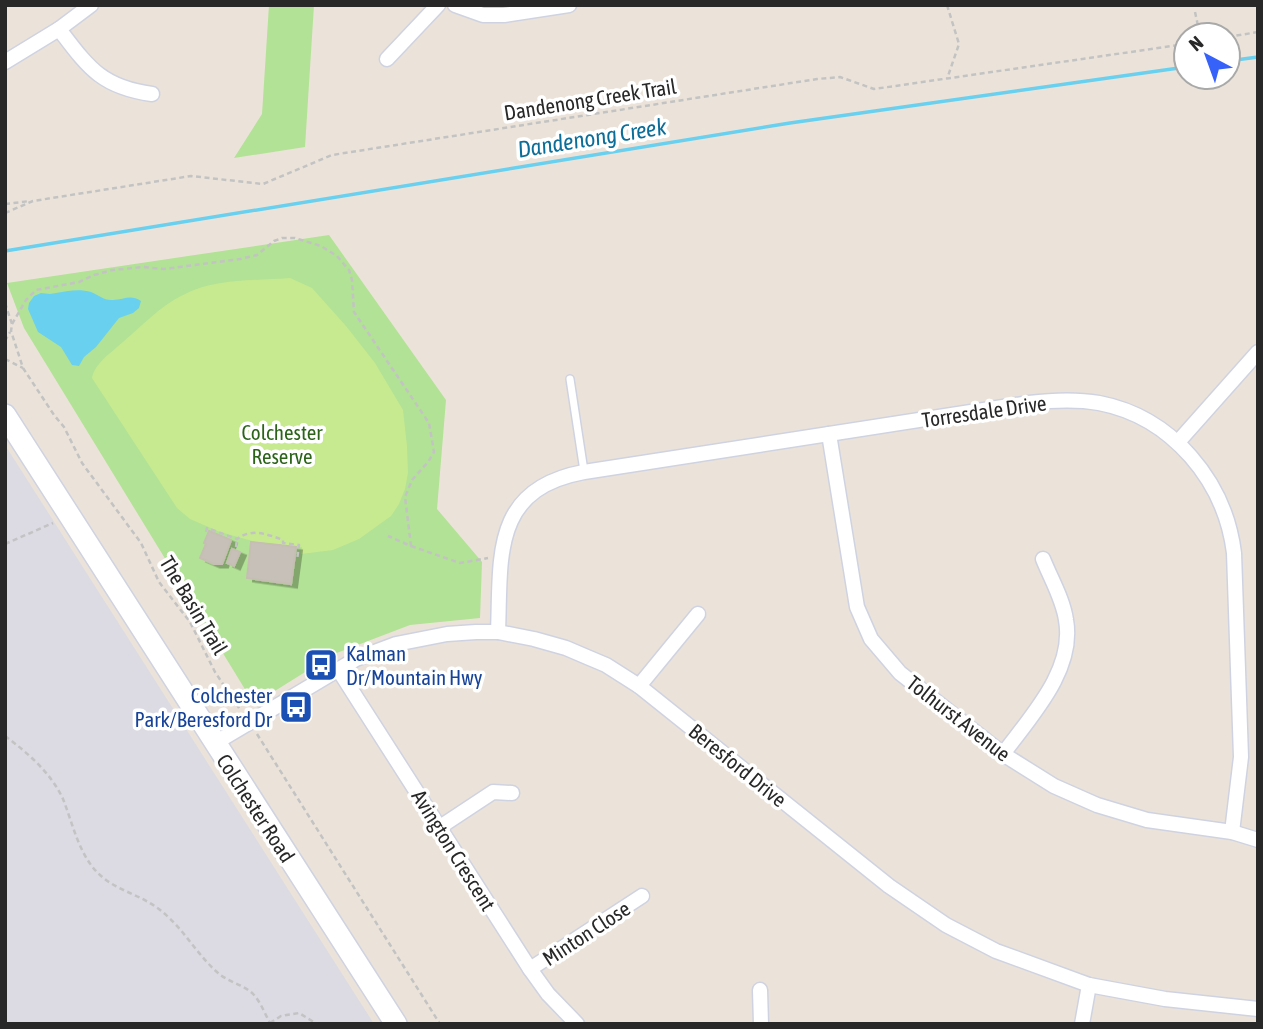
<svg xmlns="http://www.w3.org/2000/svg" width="1263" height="1029" font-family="'Asap Condensed',sans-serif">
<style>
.industrial{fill:#dcdae3}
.green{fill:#b2e295}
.pitch{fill:#c7ea90}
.water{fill:#6ad0ef}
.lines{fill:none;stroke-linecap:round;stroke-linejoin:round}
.stream{stroke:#6ad0ef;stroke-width:3.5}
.building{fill:#c6c0b9;stroke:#c6beb3;stroke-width:2;filter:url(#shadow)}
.lane-casing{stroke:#cfd3e1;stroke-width:10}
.street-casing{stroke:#cfd3e1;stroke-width:17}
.secondary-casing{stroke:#cfd3e1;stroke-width:24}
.path{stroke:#c3c3c3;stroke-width:2.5;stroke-dasharray:5 3.5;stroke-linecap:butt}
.lane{stroke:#fff;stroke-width:7}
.street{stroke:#fff;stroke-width:14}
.secondary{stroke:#fff;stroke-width:21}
.labels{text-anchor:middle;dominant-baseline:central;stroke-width:7;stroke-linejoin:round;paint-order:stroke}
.street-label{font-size:21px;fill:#282828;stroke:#fff}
.park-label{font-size:21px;fill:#2b6419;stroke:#fff}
.transit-label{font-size:21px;fill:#164399;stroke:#fff;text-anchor:start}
.water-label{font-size:23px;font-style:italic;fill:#0c6d98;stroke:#fff}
</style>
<defs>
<filter id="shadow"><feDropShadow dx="6" dy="3.5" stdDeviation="0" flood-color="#0004"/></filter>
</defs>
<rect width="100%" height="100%" fill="#ebe3d9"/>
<polygon class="industrial" points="5,445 374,1024 5,1024"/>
<g class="green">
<polygon points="269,5 314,5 305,147 234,158 262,114"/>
<polygon points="329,235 446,400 437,509 482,562 480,618 410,625 334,654 254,704 24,328 7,283"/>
</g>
<path class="pitch" d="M290,278L312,288L346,326L375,363L403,410L407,446L408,473L405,489L399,504L391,516L359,539L333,550L301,554L302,547L256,542L220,532L190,519L177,508L92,378C95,363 111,353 123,342C142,326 160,306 183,295C215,278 255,281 290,278Z"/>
<path class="water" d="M68,291C76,290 84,290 91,292C99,295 104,301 113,300C124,300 130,294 141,301L139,308L133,313L119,318L96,347L84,357L79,366L72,365L61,347L38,332L28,309L29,303L34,296L41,293L50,294Z"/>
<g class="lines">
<g class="stream">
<polyline points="1228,61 1258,57"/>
<polyline points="5,251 790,123 1186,67"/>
</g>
</g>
<g class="building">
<polygon points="209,531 231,540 222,564 214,564 200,558 206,544 204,543"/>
<polygon points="251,542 296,547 291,584 247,578"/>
<polygon points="232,549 240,552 234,566 227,563"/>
</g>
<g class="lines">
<defs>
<polyline id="lane" points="570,379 584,471"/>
<g id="street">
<polyline points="455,5 483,15 504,15 569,5"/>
<path d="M59,29C88,67 101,87 152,94"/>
<polyline points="387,59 438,5"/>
<polyline points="5,62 59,29 91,5"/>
<polyline points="829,434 857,607 871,639 900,673 1003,754 1054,786 1097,805 1147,820 1232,832 1258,840"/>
<polyline points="1178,442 1258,352"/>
<path d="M498,632C501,557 491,489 584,472L1029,403C1053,400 1076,399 1099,403C1172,417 1225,481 1234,553L1241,757L1232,832"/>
<polyline points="338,669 530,969 548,994 577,1024"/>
<polyline points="639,686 698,614"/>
<polyline points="215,743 356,659 396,644 447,634 476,632 498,632 534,639 566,648 587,657 606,665 639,686 889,886 946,925 996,951 1089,985 1165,999 1258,1009"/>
<path d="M1003,754C1031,716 1075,670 1066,620C1063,599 1051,579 1043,559"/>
<polyline points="440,827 493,792 512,793"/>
<polyline points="530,969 642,896"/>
<polyline points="760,990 761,1024"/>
<polyline points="1082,1024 1089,985"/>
</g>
<polyline id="secondary" points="5,415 396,1024"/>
</defs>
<use href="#lane" class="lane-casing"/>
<use href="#street" class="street-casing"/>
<use href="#secondary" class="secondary-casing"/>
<g class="path">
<polyline points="947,5 959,44 947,79"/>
<polyline points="1195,12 1200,35"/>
<polyline points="1228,37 1258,32"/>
<polyline points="5,204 30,201"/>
<polyline points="5,213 33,201 191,176 263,184 332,155 817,79 840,77 874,89 1186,44"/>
<polyline points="5,303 12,324 11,331 23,368 54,415 64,427 82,463 141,543 159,582 190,622 215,672 241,711"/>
<polyline points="12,324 26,300 36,290 79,282 94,275 112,270 143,267 164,269 240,259 257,255 274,241 282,238 295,238 321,246 337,256 349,270 352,280 354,312 429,423 434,452 428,462 412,480 405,497 411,546 388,536"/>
<polyline points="5,341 10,332"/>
<polyline points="5,359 23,368"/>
<path d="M206,532L207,528L237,539C251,528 267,534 283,540V543L299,545L297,560"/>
<polyline points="5,544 53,523"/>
<polyline points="411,546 460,563 488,558"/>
<polyline points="236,547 237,539"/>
<polyline points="257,734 440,1024"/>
<path d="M5,736C28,753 51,773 63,799C73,824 79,856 100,875C116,890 138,894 156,907C182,925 195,953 218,973C228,982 245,985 254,995C261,1003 265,1014 270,1023"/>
<polyline points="270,1023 281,1016 299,1013 317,1024"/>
</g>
<use href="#lane" class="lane"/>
<use href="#street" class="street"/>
<use href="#secondary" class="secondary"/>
</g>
<defs>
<symbol id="bus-square" viewBox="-11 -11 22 22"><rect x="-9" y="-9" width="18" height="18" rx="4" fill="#1a4fb4" stroke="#fff"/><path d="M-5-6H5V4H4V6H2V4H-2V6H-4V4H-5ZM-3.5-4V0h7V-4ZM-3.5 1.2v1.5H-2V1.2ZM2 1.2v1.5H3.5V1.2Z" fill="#fff"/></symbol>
</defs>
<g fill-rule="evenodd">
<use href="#bus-square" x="302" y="646" width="38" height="38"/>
<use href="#bus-square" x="277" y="688" width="38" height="38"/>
</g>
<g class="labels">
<g class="street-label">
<text transform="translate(590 99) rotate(-9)">Dandenong Creek Trail</text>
<text transform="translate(984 411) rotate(-8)">Torresdale Drive</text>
<text transform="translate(194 605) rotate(59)">The Basin Trail</text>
<text transform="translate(959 718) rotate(38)">Tolhurst Avenue</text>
<text transform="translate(738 765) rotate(39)">Beresford Drive</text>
<text transform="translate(256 808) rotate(57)">Colchester Road</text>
<text transform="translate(454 850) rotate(58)">Avington Crescent</text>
<text transform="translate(586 933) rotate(-33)">Minton Close</text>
</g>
<g class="park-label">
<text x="282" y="432">Colchester<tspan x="282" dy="24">Reserve</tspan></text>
</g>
<g class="transit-label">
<text x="346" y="653">Kalman<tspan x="346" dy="24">Dr/Mountain Hwy</tspan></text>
<text x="272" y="695" text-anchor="end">Colchester<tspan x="272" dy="24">Park/Beresford Dr</tspan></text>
</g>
<g class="water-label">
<text transform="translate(592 138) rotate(-9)">Dandenong Creek</text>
</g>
</g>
<rect width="1263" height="1029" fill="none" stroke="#282828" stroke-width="14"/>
<g transform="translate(1207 56) rotate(319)"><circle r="33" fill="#ffffff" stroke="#a9a9a9" stroke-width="2"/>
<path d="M0-5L12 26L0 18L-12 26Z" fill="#3762fa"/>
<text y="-10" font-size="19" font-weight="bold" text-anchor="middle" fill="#282828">N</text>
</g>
</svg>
